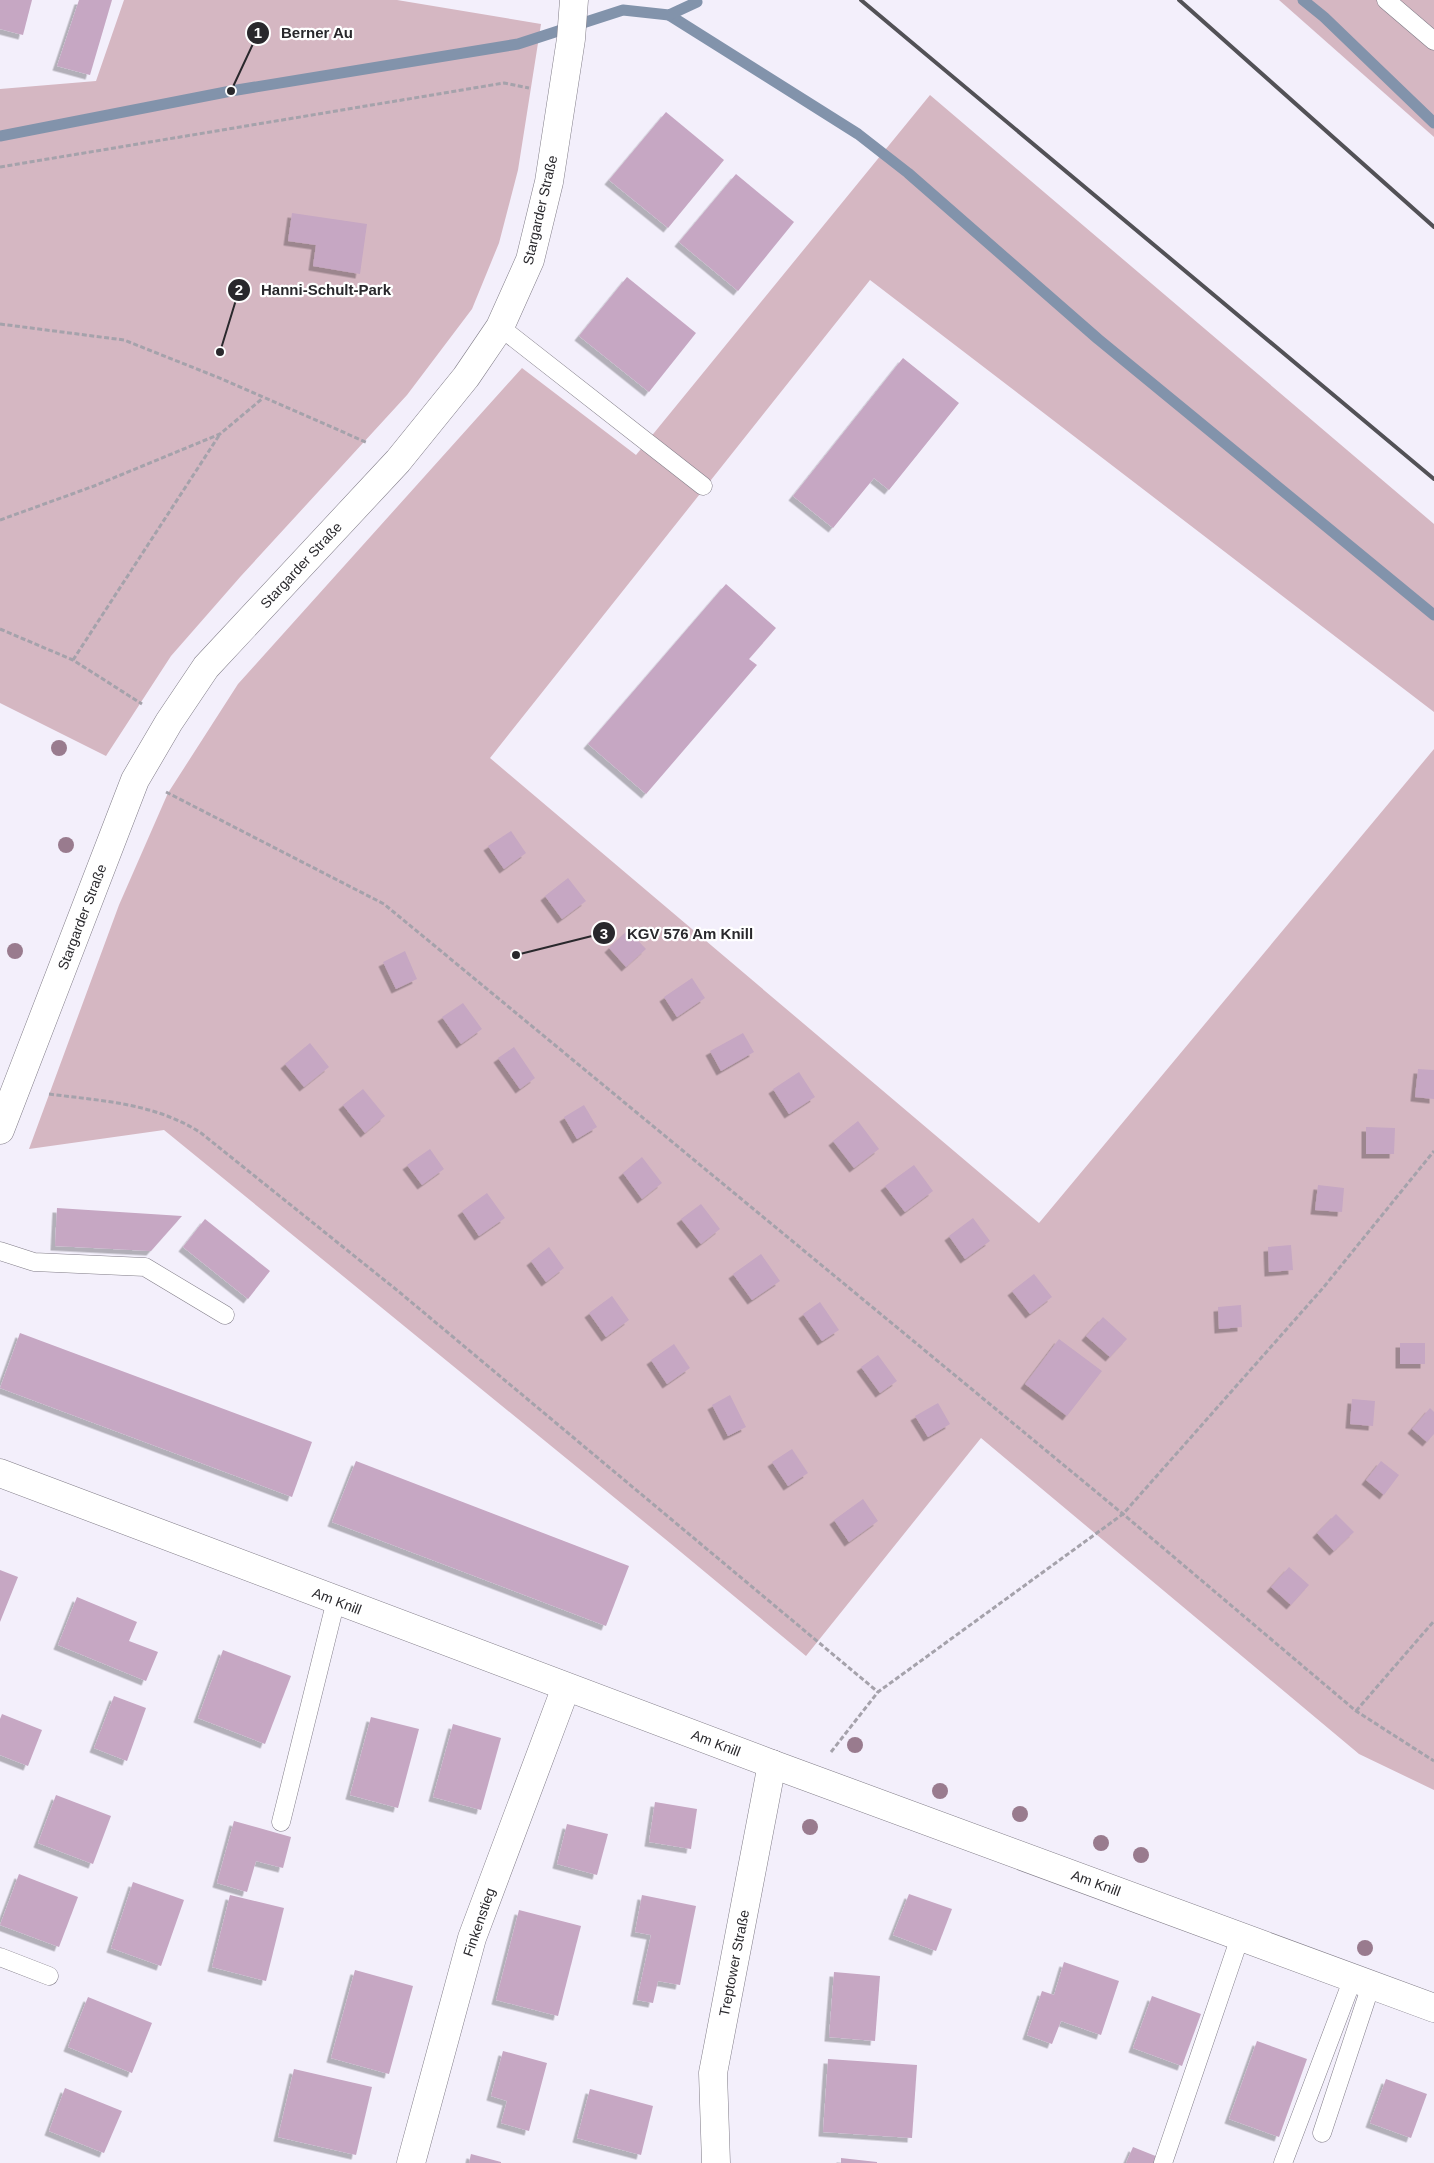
<svg xmlns="http://www.w3.org/2000/svg" width="1434" height="2163" font-family="Arial,sans-serif">
<style>
.green{fill:#d5b7c2}
.lines{fill:none;stroke-linecap:round;stroke-linejoin:round}
.stream{stroke:#8293ab;stroke-width:11}
.building{fill:#c6a7c3;filter:url(#shadow)}
.service-casing{stroke:#807c87;stroke-width:19}
.minor-casing{stroke:#807c87;stroke-width:29}
.path{stroke:#a5a2ab;stroke-width:3;stroke-dasharray:5 2.5;stroke-linecap:butt}
.service{stroke:#fff;stroke-width:18}
.minor{stroke:#fff;stroke-width:28}
.rail{stroke:#525156;stroke-width:4}
.tree{fill:#997b8e}
.labels{text-anchor:middle;dominant-baseline:central;stroke-width:4.5;stroke-linejoin:round;paint-order:stroke}
.street-label{font-size:14px;fill:#29282c;stroke:#fff}
.leader{fill:none;stroke:#29282c;stroke-width:2}
.callout-dot{fill:#29282c;stroke:#fff;stroke-width:2}
.mark-label{font-size:15px;text-anchor:middle;font-weight:bold;fill:#fff}
.callout-label{font-size:15px;text-anchor:middle;font-weight:bold;fill:#29282c;stroke:#fff;stroke-width:4.5;stroke-linejoin:round;paint-order:stroke}
</style>
<defs>
<filter id="shadow"><feDropShadow dx="-4.5" dy="4.5" stdDeviation="0" flood-color="#0004"/></filter>
</defs>
<rect width="100%" height="100%" fill="#f3effb"/>
<g class="green">
<polygon points="124,0 397,0 541,24 518,170 499,243 472,309 407,395 241,576 171,656 106,756 0,703 0,89 96,81"/>
<polygon points="1279,0 1434,0 1434,137"/>
<polygon points="930,95 1434,524 1434,712 870,280 490,758 1039,1223 1434,749 1434,1790 1359,1754 981,1438 806,1656 670,1543 164,1130 29,1149 119,905 168,793 238,684 522,368 636,455"/>
</g>
<g class="lines">
<g class="stream">
<polyline points="1303,0 1324,17 1434,123"/>
<polyline points="669,15 858,134 908,173 1098,339 1434,615"/>
<polyline points="0,136 231,91 518,44 623,10 669,15 697,2"/>
</g>
</g>
<g class="building">
<polygon points="0,0 32,0 23,35 0,29"/>
<polygon points="79,0 112,0 90,75 57,66"/>
<polygon points="666,112 724,160 668,228 609,180"/>
<polygon points="736,174 794,222 738,291 679,242"/>
<polygon points="292,213 367,224 360,274 313,266 316,245 288,241"/>
<polygon points="627,277 696,333 649,392 579,336"/>
<polygon points="903,358 959,403 889,490 874,478 833,528 793,496"/>
<polygon points="726,584 776,628 749,659 757,665 646,794 588,744"/>
<polygon points="511,831 526,853 504,869 488,846"/>
<polygon points="568,878 586,901 562,919 545,896"/>
<polygon points="628,930 646,949 626,967 609,948"/>
<polygon points="405,951 417,979 396,989 383,962"/>
<polygon points="692,978 705,998 677,1017 664,997"/>
<polygon points="463,1003 482,1029 461,1044 442,1017"/>
<polygon points="743,1033 754,1052 721,1071 710,1051"/>
<polygon points="310,1043 329,1067 304,1087 285,1064"/>
<polygon points="514,1047 535,1078 520,1089 498,1058"/>
<polygon points="1418,1069 1434,1070 1434,1099 1415,1097"/>
<polygon points="799,1072 815,1097 789,1114 773,1089"/>
<polygon points="363,1089 385,1116 365,1133 343,1105"/>
<polygon points="584,1105 597,1127 577,1139 564,1117"/>
<polygon points="858,1121 879,1149 854,1168 833,1141"/>
<polygon points="1366,1127 1395,1128 1394,1154 1366,1154"/>
<polygon points="430,1149 444,1169 422,1185 407,1165"/>
<polygon points="642,1157 662,1183 642,1199 623,1173"/>
<polygon points="914,1165 933,1191 905,1212 885,1186"/>
<polygon points="1318,1185 1344,1188 1342,1212 1315,1210"/>
<polygon points="487,1193 505,1218 479,1236 462,1211"/>
<polygon points="701,1204 720,1229 701,1244 681,1219"/>
<polygon points="57,1208 182,1216 151,1251 55,1246"/>
<polygon points="973,1218 990,1241 965,1259 949,1236"/>
<polygon points="205,1219 270,1271 248,1299 183,1247"/>
<polygon points="1291,1245 1293,1270 1269,1272 1268,1247"/>
<polygon points="549,1247 564,1268 546,1282 531,1261"/>
<polygon points="761,1254 780,1281 752,1300 733,1274"/>
<polygon points="1034,1274 1052,1297 1030,1314 1012,1291"/>
<polygon points="612,1296 629,1320 606,1337 589,1313"/>
<polygon points="820,1302 839,1330 822,1341 803,1314"/>
<polygon points="1241,1305 1242,1327 1219,1329 1218,1307"/>
<polygon points="1103,1317 1127,1339 1110,1357 1086,1336"/>
<polygon points="20,1333 312,1442 292,1497 0,1388"/>
<polygon points="1059,1339 1102,1371 1067,1416 1025,1384"/>
<rect x="1400" y="1343" width="25" height="21"/>
<polygon points="674,1344 690,1368 667,1384 651,1360"/>
<polygon points="878,1355 897,1381 880,1393 861,1367"/>
<polygon points="730,1395 746,1427 728,1436 712,1405"/>
<polygon points="1352,1399 1375,1401 1373,1426 1350,1424"/>
<polygon points="938,1403 950,1424 928,1437 915,1416"/>
<polygon points="1430,1408 1434,1412 1434,1434 1427,1442 1412,1429"/>
<polygon points="792,1449 808,1473 788,1486 772,1462"/>
<polygon points="356,1461 629,1566 606,1626 332,1522"/>
<polygon points="1381,1461 1399,1475 1384,1495 1366,1480"/>
<polygon points="863,1499 878,1521 849,1542 834,1520"/>
<polygon points="1336,1514 1354,1532 1334,1551 1317,1533"/>
<polygon points="1289,1567 1309,1585 1291,1605 1271,1587"/>
<polygon points="0,1570 18,1577 0,1622"/>
<polygon points="77,1597 137,1622 129,1641 158,1652 146,1681 58,1645"/>
<polygon points="223,1650 291,1676 265,1744 198,1718"/>
<polygon points="114,1696 146,1708 127,1761 94,1748"/>
<polygon points="2,1714 42,1730 28,1766 0,1755 0,1719"/>
<polygon points="371,1717 419,1729 398,1808 350,1795"/>
<polygon points="453,1724 501,1738 481,1810 433,1797"/>
<polygon points="56,1795 111,1816 93,1864 38,1843"/>
<polygon points="655,1802 697,1809 691,1849 649,1842"/>
<polygon points="234,1821 291,1837 283,1868 256,1861 247,1892 217,1883"/>
<polygon points="567,1824 608,1834 597,1875 557,1864"/>
<polygon points="19,1874 78,1897 59,1947 0,1925"/>
<polygon points="133,1882 184,1900 161,1966 111,1948"/>
<polygon points="909,1894 952,1909 936,1951 893,1935"/>
<polygon points="230,1895 284,1908 266,1981 212,1967"/>
<polygon points="642,1895 696,1906 680,1985 658,1981 653,2003 637,2000 651,1935 635,1932"/>
<polygon points="519,1910 581,1926 558,2016 496,2000"/>
<polygon points="1064,1962 1119,1981 1101,2035 1061,2021 1052,2044 1027,2035 1042,1991 1054,1995"/>
<polygon points="355,1970 413,1986 389,2074 331,2058"/>
<polygon points="834,1972 880,1976 875,2041 829,2037"/>
<polygon points="1152,1996 1201,2014 1182,2066 1133,2048"/>
<polygon points="88,1997 152,2023 132,2073 68,2047"/>
<polygon points="1257,2041 1307,2059 1279,2137 1229,2119"/>
<polygon points="503,2051 547,2063 529,2131 501,2123 507,2101 491,2096"/>
<polygon points="828,2059 917,2065 912,2138 823,2132"/>
<polygon points="294,2069 372,2087 356,2155 278,2137"/>
<polygon points="1386,2079 1427,2094 1411,2138 1370,2123"/>
<polygon points="65,2088 122,2111 104,2153 49,2131"/>
<polygon points="590,2089 653,2106 641,2155 577,2138"/>
<polygon points="1133,2147 1158,2157 1156,2163 1126,2163"/>
<polygon points="471,2154 501,2162 501,2163 469,2163"/>
<polygon points="841,2158 877,2162 877,2163 841,2163"/>
</g>
<g class="lines">
<defs>
<g id="service">
<polyline points="1386,0 1434,41"/>
<polyline points="500,327 703,486"/>
<polyline points="0,1251 34,1262 145,1267 225,1315"/>
<polyline points="281,1822 336,1600"/>
<polyline points="0,1957 49,1976"/>
<polyline points="1322,2133 1371,1985"/>
<polyline points="1163,2163 1240,1937"/>
<polyline points="1283,2163 1353,1978"/>
</g>
<g id="minor">
<polyline points="0,1130 135,780 169,722 206,667 398,461 466,377 500,327 530,260 549,182 571,39 574,0"/>
<polyline points="0,1473 772,1764 1434,2008"/>
<polyline points="411,2163 472,1938 566,1687"/>
<polyline points="716,2163 713,2073 772,1764"/>
</g>
</defs>
<use href="#service" class="service-casing"/>
<use href="#minor" class="minor-casing"/>
<g class="path">
<polyline points="0,167 504,83 529,88"/>
<polyline points="0,324 124,340 222,379 368,443"/>
<polyline points="0,520 94,486 220,434 263,398"/>
<polyline points="0,629 73,660 142,704"/>
<polyline points="73,660 220,434"/>
<polyline points="166,792 384,904 1123,1514 1356,1711 1434,1761"/>
<path d="M49,1094C102,1101 155,1103 201,1133L398,1291L878,1692"/>
<polyline points="1356,1711 1434,1621"/>
<polyline points="831,1752 878,1692 1123,1514 1323,1288 1434,1151"/>
</g>
<use href="#service" class="service"/>
<use href="#minor" class="minor"/>
<g class="rail">
<polyline points="861,0 1434,479"/>
<polyline points="1179,0 1434,227"/>
</g>
</g>
<g class="tree">
<circle cx="59" cy="748" r="8"/>
<circle cx="66" cy="845" r="8"/>
<circle cx="15" cy="951" r="8"/>
<circle cx="855" cy="1745" r="8"/>
<circle cx="940" cy="1791" r="8"/>
<circle cx="1020" cy="1814" r="8"/>
<circle cx="810" cy="1827" r="8"/>
<circle cx="1101" cy="1843" r="8"/>
<circle cx="1141" cy="1855" r="8"/>
<circle cx="1365" cy="1948" r="8"/>
</g>
<g class="labels">
<g class="street-label">
<text transform="translate(540 210) rotate(-77)">Stargarder Straße</text>
<text transform="translate(301 565) rotate(-47)">Stargarder Straße</text>
<text transform="translate(82 917) rotate(-69)">Stargarder Straße</text>
<text transform="translate(337 1601) rotate(21)">Am Knill</text>
<text transform="translate(716 1743) rotate(21)">Am Knill</text>
<text transform="translate(1096 1883) rotate(20)">Am Knill</text>
<text transform="translate(479 1922) rotate(-71)">Finkenstieg</text>
<text transform="translate(734 1963) rotate(-79)">Treptower Straße</text>
</g>
</g>
<path class="leader" d="M231 91L258 33M220 352L239 290M516 955L604 933"/>
<g class="callout-dot">
<circle cx="231" cy="91" r="5"/>
<circle cx="220" cy="352" r="5"/>
<circle cx="516" cy="955" r="5"/>
<circle cx="258" cy="33" r="12"/>
<circle cx="239" cy="290" r="12"/>
<circle cx="604" cy="933" r="12"/>
</g>
<g class="mark-label">
<text x="258" y="38">1</text>
<text x="239" y="295">2</text>
<text x="604" y="939">3</text>
</g>
<g class="callout-label">
<text x="317" y="38">Berner Au</text>
<text x="326" y="295">Hanni-Schult-Park</text>
<text x="690" y="939">KGV 576 Am Knill</text>
</g>
</svg>
